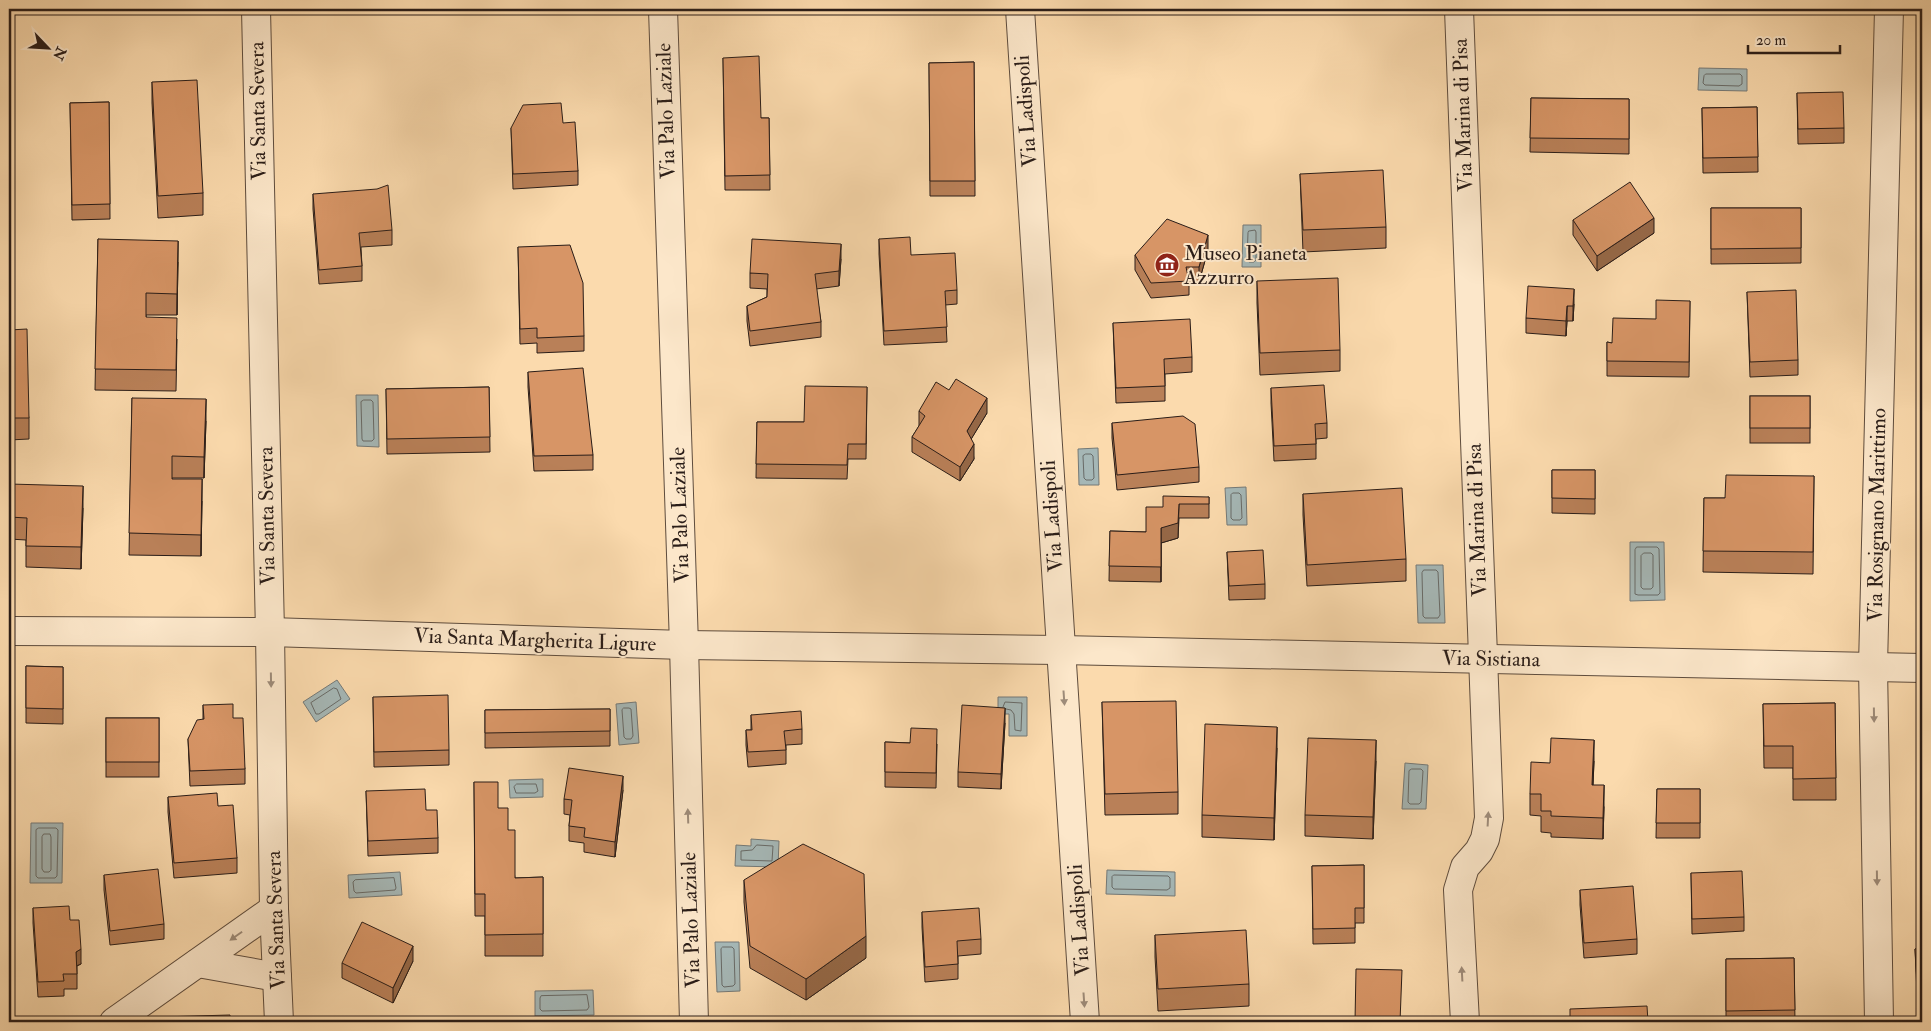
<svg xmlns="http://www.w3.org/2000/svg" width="1931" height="1031" font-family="'IM FELL Double Pica',serif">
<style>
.water{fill:#a5b7b6;stroke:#747977}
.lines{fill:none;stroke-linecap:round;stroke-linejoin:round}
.shore{stroke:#686a67;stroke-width:1}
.street-casing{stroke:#5e4c3d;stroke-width:30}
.street{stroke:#fce7ca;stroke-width:28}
.wall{fill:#b98058;stroke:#2a1d18}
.shaded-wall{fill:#966847;stroke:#2a1d18}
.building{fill:#d79566;stroke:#2a1d18}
.oneway{fill:#9e8c7a}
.labels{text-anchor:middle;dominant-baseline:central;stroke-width:4;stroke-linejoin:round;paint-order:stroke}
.street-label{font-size:21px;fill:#2a1d18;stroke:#fce7ca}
.poi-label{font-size:21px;fill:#2a1d18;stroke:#fce7ca;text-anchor:start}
</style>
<rect width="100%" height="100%" fill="#fbdaad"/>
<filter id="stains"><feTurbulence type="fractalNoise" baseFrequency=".004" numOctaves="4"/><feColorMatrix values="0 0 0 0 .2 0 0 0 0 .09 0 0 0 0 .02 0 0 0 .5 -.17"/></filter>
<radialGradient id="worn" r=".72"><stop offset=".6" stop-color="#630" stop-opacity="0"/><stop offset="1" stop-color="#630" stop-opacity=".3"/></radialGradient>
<g class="water">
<polygon points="1699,68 1747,69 1747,91 1698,90"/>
<polygon points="1243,225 1261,225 1261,267 1242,267"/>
<polygon points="356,395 378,395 379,447 357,446"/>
<polygon points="1098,448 1099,485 1079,485 1078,449"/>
<polygon points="1246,487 1247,525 1227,525 1225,488"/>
<polygon points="1630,542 1664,542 1665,600 1630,601"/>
<polygon points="1416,565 1443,565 1445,623 1418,623"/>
<polygon points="337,680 350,699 316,722 303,702"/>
<polygon points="998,697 1027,697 1027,736 1009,736 1009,714 998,714"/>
<polygon points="636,702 639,743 619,745 616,704"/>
<polygon points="1405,763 1428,765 1426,809 1402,809"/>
<polygon points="543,779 543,797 510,798 509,780"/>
<polygon points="31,823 63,823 62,883 30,883"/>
<polygon points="751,839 779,841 778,867 735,866 736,845 751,846"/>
<polygon points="1107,870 1175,872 1175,896 1106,894"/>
<polygon points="400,872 402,895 349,898 348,875"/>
<polygon points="715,942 739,942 740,991 717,992"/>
<polygon points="593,990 594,1015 535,1016 535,991"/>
</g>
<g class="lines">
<g class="shore">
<polygon points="1706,74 1740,74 1742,76 1742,84 1739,86 1705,85 1703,83 1704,76"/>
<polygon points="1249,231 1255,230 1256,232 1256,260 1254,262 1249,262 1247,260 1248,233"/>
<polygon points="364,400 371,400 373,402 374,439 372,441 363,441 362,439 361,402"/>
<polygon points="1086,454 1091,454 1093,456 1094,478 1092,480 1086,480 1084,478 1083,456"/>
<polygon points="1233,493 1239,493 1241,495 1242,518 1240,520 1233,520 1231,518 1231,495"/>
<polygon points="1637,547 1657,547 1659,549 1660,593 1658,595 1638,595 1635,594 1635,550"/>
<polygon points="1644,553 1651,553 1653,555 1653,587 1651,589 1643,589 1641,587 1641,556"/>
<polygon points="1424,570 1436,570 1438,572 1440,615 1438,618 1425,618 1423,616 1422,573"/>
<polygon points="334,688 337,689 341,699 319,714 316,714 311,703"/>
<polyline points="1003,707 1005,702 1022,703 1021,731 1015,730 1014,714 1011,710 1006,709"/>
<polygon points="624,708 629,708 631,709 633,736 631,739 626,739 624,737 622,710"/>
<polygon points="1412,769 1421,769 1423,771 1421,802 1419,804 1410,804 1408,802 1409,771"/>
<polygon points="517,784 536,784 538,791 535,793 516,793 514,787"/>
<polygon points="39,828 56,828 58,830 57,876 55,878 38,878 36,876 36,830"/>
<polygon points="44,834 50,834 51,837 51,870 49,872 44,872 42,869 42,837"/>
<polygon points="757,845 773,846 772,861 741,860 741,851 752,850"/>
<polygon points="1114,875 1168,876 1170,878 1170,888 1167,890 1114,889 1112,887 1112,877"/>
<polygon points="394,878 396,888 395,890 356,893 354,891 353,882 355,880"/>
<polygon points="723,947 732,947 734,949 735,984 733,986 724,987 722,985 721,949"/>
<polygon points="587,995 589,1007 587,1010 542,1011 540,1009 540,998 541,996"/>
</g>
<defs>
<g id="street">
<polyline points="256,9 270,632 274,909 279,1022"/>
<polyline points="663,9 684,645 694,1022"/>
<polyline points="1020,9 1085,1022"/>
<polyline points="1459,9 1489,818 1485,839 1479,851 1465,867 1458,890 1465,1022"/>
<polyline points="9,631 270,632 684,645 1061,650 1922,668"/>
<polyline points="198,963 277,977"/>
<polyline points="114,1022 274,909"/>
<polyline points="1879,1022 1873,666 1889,9"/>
</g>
</defs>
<use href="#street" class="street-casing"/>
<use href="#street" class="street"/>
</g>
<g class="wall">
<polygon points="723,58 761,118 769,118 770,190 725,190"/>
<polygon points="974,62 975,196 930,196 929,63"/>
<polygon points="152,82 203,193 203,215 158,218 152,103"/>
<polygon points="1797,93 1844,128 1844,143 1798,144"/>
<polygon points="1531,98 1629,99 1629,154 1530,152"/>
<polygon points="109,102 110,219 72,220 70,103"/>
<polygon points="1757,107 1758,172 1703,173 1702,108"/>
<polygon points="563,123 578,171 578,185 513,189 511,128"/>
<polygon points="1300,174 1386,227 1386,248 1303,252"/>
<polygon points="313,194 392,230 392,245 361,247 362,266 362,281 319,284 313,209"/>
<rect x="9" y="198" width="3" height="51"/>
<polygon points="1711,208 1801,208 1801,263 1711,264"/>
<polygon points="1573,220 1654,233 1597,271 1573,235"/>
<polygon points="98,239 178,262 177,315 146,315 146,317 177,339 176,391 95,390"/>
<polygon points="879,239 911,255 957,290 957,304 945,305 947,342 884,345 879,254"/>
<polygon points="518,247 584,336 584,351 537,353 537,343 520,344"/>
<polygon points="1208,250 1199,282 1189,282 1189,295 1151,298 1135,270 1135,255"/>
<polygon points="841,259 839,286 816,289 821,322 821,337 750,346 747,321 747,306 767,297 767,289 750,288 750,273"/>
<polygon points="1257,281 1340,350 1340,371 1260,375 1257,303"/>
<polygon points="1747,292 1798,360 1798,375 1750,377"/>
<polygon points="1690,301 1689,377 1607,376 1607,342 1612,343"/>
<polygon points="1574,304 1573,321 1567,321 1566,336 1526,333 1526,318"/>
<polygon points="1113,323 1192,357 1192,372 1165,374 1165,401 1116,403"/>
<polygon points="9,330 29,418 29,439 9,440"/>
<polygon points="528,372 593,455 593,470 534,471 528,387"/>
<polygon points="489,387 490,452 387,454 386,389"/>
<polygon points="867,387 866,459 848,459 847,479 756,478 757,422 804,422"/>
<polygon points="1271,388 1327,423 1327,438 1316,439 1316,459 1274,461 1271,403"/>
<rect x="1750" y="396" width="60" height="47"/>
<polygon points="132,398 206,421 204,478 172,478 172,479 202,501 201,556 129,555"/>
<polygon points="919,411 987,413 971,439 974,459 960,481 912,452 912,437 919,426"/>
<polygon points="1112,423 1199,467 1199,482 1117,490 1112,438"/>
<polygon points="1552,470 1595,470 1595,514 1552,513"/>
<polygon points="1814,476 1813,574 1703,572 1704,498 1725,498"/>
<polygon points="9,484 83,508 81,569 26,567 26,540 9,539"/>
<polygon points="1303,494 1406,559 1406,581 1307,586 1303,515"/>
<polygon points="1209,497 1209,518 1179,518 1178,538 1161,543 1161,582 1109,581 1110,531 1146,532 1163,507"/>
<polygon points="1227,552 1265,584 1265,599 1229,600"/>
<polygon points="26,666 63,667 63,724 26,723"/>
<polygon points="373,697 449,750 449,765 374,767"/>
<polygon points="1102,702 1178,792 1178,814 1105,815"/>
<polygon points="1835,703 1836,800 1793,800 1793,768 1764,768 1763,704"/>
<polygon points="203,705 233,718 245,769 245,784 190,786 188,739 203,720"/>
<polygon points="610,709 610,746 485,748 485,710"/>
<polygon points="751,715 802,729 802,744 786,745 786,764 748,767 746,745 746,730 751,730"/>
<rect x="106" y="718" width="53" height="59"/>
<polygon points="1005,723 1001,789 958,787 958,772"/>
<polygon points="885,742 937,744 936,788 885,787"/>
<polygon points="1277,748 1274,840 1202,837 1202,815"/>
<polygon points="1376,761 1373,839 1305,836 1305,815"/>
<polygon points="1594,761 1593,785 1604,807 1603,839 1551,837 1551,833 1541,832 1541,816 1530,815 1530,794 1550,763"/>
<polygon points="1922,780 1922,851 1920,781"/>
<polygon points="474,782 498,808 508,830 515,878 543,877 543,956 485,956 485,916 475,916"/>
<polygon points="1657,789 1700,789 1700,838 1656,838"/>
<polygon points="623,790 615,857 584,852 584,843 569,841 569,826 570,815 564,814 564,799"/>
<polygon points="366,791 426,810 438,838 438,853 368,856"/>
<polygon points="168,797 218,806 237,858 237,873 174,878 168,812"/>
<polygon points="1364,865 1364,923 1355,923 1355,943 1313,944 1312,866"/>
<polygon points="1691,873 1744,917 1744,931 1692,934"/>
<polygon points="104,875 164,924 164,939 110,945 104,890"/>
<polygon points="744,880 866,958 806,1000 750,968 744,902"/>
<polygon points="1580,890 1637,939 1637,954 1584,958 1580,905"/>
<polygon points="33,908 70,920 81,964 77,966 77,989 64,989 64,996 38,997 33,923"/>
<polygon points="922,912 981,939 981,954 958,956 958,979 925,982 922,927"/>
<polygon points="1155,935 1249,984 1249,1006 1158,1011 1155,957"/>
<polygon points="1922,948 1922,1015 1918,1015 1915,949"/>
<polygon points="1794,958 1795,1022 1726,1022 1726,959"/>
<polygon points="413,961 393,1003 342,978 342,963"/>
<polygon points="9,966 14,1010 14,1022 9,1022"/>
</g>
<g class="shaded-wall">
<polygon points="1654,218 1654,233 1597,271 1597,256"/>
<polygon points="1208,235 1208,250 1199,282 1199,267"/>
<polygon points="178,241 178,262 177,315 177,294"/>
<polygon points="841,244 841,259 839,286 839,271"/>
<polygon points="1574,289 1574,304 1573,321 1573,306"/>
<polygon points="1567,306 1567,321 1566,336 1566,321"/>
<polygon points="987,398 987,413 967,446 967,431"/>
<polygon points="206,399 206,421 204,478 204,457"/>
<polygon points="974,444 974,459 960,481 960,467"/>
<polygon points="202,479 202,501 201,556 201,535"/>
<polygon points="83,486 83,508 81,569 81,547"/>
<polygon points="1179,504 1178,538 1161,543 1161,582 1161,528"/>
<polygon points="1005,708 1005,723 1001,789 1001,774"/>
<polygon points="1277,727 1277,748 1274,840 1274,818"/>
<polygon points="1376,740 1376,761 1373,839 1373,817"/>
<polygon points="1594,740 1594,761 1592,806 1592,785"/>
<polygon points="623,776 623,790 615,857 615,842"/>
<polygon points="1604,785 1604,807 1603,839 1603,818"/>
<polygon points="11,851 11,865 9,872 9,857"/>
<polygon points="866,936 866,958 806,1000 806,979"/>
<polygon points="413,946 413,961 393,1003 393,988"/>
<polygon points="81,949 81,964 76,966 76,952"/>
</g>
<g class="building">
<polygon points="759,56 761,118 769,118 770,175 725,176 723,58"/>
<polygon points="974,62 975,181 930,181 929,63"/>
<polygon points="197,80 203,193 158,196 152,82"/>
<polygon points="1843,92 1844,128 1798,129 1797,93"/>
<polygon points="1531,98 1629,99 1629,139 1530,138"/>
<polygon points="109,102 110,204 72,205 70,103"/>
<polygon points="561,103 563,123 575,122 578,171 513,174 511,128 523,105"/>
<polygon points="1757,107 1758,157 1703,158 1702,108"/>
<polygon points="1383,170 1386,227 1303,230 1300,174"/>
<polygon points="1630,182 1654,218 1597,256 1573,220"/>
<polygon points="388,185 392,230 359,233 362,266 319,270 313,194 377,189"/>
<rect x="9" y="198" width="3" height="36"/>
<polygon points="1711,208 1801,208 1801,248 1711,249"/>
<polygon points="1167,219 1208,235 1199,267 1186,267 1189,281 1151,283 1135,255"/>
<polygon points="910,237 911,255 955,253 957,290 945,291 947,327 884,331 879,239"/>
<polygon points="98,239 178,241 177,294 146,293 146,317 177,318 176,370 95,369"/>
<polygon points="752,239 841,244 839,271 815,274 821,322 750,331 747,306 767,297 768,274 750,273"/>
<polygon points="570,245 583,283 584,336 537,338 537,328 520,329 518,247"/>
<polygon points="1338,278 1340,350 1260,353 1257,281"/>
<polygon points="1528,286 1574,289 1573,306 1567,306 1566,321 1526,318"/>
<polygon points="1796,290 1798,360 1750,362 1747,292"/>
<polygon points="1656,300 1690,301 1689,362 1607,361 1607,342 1612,343 1613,318 1656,319"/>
<polygon points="1190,319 1192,357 1164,359 1165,386 1116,388 1113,323"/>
<polygon points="27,329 29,418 9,418 9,330"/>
<polygon points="583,368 593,455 534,456 528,372"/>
<polygon points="956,379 987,398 967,431 974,444 960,467 912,437 925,416 919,411 936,382 949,390"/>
<polygon points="1324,385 1327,423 1315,424 1316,444 1274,446 1271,388"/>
<polygon points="805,386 867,387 866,444 848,444 847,465 756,464 757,422 804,422"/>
<polygon points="489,387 490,437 387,439 386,389"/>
<rect x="1750" y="396" width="60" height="32"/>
<polygon points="132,398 206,399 204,457 172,456 172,479 202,479 201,535 129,533"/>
<polygon points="1183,416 1195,424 1199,467 1117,475 1112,423"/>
<polygon points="1552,470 1595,470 1595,499 1552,498"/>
<polygon points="1726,475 1814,476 1813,552 1703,551 1704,498 1725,498"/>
<polygon points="9,484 83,486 81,547 26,546 27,518 9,517"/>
<polygon points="1402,488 1406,559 1307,565 1303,494"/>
<polygon points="1163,496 1209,497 1209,504 1179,504 1178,523 1161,528 1161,567 1109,566 1110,531 1146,532 1146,507 1163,507"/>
<polygon points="1263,550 1265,584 1229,586 1227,552"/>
<polygon points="26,666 63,667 63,709 26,708"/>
<polygon points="448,695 449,750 374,752 373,697"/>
<polygon points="1176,701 1178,792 1105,794 1102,702"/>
<polygon points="1835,703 1836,778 1793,779 1793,746 1764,746 1763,704"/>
<polygon points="233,704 233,718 243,718 245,769 190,771 188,739 197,720 204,719 203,705"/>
<polygon points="962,705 1005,708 1001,774 958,772"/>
<polygon points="610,709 610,731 485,733 485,710"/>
<polygon points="801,711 802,729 784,731 786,750 748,752 746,730 752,730 751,715"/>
<rect x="106" y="718" width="53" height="44"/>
<polygon points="1205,724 1277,727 1274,818 1202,815"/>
<polygon points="911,728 937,729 936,773 885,772 885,742 910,743"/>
<polygon points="1308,738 1376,740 1373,817 1305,815"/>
<polygon points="1551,738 1594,740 1592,785 1604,785 1603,818 1551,816 1551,811 1541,811 1541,794 1530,794 1531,762 1550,763"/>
<polygon points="569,768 623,776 615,842 584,837 585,828 569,826 572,800 564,799"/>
<polygon points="1922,780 1922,836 1920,781"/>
<polygon points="474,782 498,782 498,808 508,808 508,830 515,830 515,878 543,877 543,934 485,935 485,894 475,894"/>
<polygon points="425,789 426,810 437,810 438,838 368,841 366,791"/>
<polygon points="1657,789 1700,789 1700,823 1656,823"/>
<polygon points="217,793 218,806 233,805 237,858 174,863 168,797"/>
<polygon points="9,841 11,851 9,857"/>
<polygon points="803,844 864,874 866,936 806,979 750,946 744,880"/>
<polygon points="1364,865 1364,908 1355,908 1355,928 1313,929 1312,866"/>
<polygon points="158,869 164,924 110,931 104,875"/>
<polygon points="1742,871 1744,917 1692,919 1691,873"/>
<polygon points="1633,886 1637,939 1584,943 1580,890"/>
<polygon points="69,906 70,920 79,920 81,949 76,952 77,974 63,974 64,981 38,982 33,908"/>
<polygon points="979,908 981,939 957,941 958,964 925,967 922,912"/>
<polygon points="362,922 413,946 393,988 342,963"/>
<polygon points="1246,930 1249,984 1158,989 1155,935"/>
<polygon points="1922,948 1922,1000 1918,1000 1915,949"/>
<polygon points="1794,958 1795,1010 1726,1011 1726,959"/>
<polygon points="9,966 14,1010 9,1010"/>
<polygon points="1356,969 1402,970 1400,1022 1355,1022"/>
<polygon points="1647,1006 1648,1022 1570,1022 1570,1009"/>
<polygon points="230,1015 230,1022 160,1022 160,1017"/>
</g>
<defs><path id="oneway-solid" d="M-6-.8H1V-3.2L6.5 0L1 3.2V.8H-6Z" transform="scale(1.25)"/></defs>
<g class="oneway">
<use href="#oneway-solid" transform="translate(271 680) rotate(89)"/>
<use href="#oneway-solid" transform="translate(1064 698) rotate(86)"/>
<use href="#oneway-solid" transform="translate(1874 715) rotate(89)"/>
<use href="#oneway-solid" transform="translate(688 816) rotate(-92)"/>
<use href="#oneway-solid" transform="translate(1488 819) rotate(-87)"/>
<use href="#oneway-solid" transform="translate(1877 878) rotate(89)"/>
<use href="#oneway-solid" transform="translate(236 936) rotate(145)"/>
<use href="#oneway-solid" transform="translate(1462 974) rotate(-93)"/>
<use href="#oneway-solid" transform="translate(1084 1000) rotate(86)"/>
</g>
<defs>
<symbol id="museum-disc" viewBox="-11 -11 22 22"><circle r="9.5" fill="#8f2418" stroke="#fce7ca"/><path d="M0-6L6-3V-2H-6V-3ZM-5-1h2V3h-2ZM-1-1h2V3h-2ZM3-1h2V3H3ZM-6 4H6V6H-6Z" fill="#fff"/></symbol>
</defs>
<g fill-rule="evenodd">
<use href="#museum-disc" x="1153" y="251" width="28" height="28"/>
</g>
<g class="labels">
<g class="street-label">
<text transform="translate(258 111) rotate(-91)">Via Santa Severa</text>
<text transform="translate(666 111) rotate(-92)">Via Palo Laziale</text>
<text transform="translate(1026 111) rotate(-94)">Via Ladispoli</text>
<text transform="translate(1463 115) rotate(-92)">Via Marina di Pisa</text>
<text transform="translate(680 515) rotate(-92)">Via Palo Laziale</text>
<text transform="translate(1877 515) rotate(-89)">Via Rosignano Marittimo</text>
<text transform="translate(267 516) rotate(-91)">Via Santa Severa</text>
<text transform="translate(1052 516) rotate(-94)">Via Ladispoli</text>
<text transform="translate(1477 520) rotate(-92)">Via Marina di Pisa</text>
<text transform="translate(535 640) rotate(2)">Via Santa Margherita Ligure</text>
<text transform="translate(1491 659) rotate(1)">Via Sistiana</text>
<text transform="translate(276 920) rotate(-92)">Via Santa Severa</text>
<text transform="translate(691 920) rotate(-92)">Via Palo Laziale</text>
<text transform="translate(1079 920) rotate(-94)">Via Ladispoli</text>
</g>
<g class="poi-label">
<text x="1184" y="253">Museo Pianeta<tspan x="1184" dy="24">Azzurro</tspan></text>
</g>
</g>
<rect width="1931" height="1031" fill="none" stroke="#fbdaad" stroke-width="30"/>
<rect x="10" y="10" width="1911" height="1011" fill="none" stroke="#2a1d18" stroke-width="2.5"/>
<rect x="15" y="15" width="1901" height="1001" fill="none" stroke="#2a1d18"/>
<g transform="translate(48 48) rotate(115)" stroke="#fce7ca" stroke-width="4" paint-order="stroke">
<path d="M0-4L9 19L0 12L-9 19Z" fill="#2a1d18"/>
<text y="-8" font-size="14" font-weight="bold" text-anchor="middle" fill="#2a1d18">N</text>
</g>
<path d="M1748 45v8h92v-8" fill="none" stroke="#2a1d18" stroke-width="2.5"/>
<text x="1756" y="45" font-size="15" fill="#2a1d18" stroke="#fce7ca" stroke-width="4" paint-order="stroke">20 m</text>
<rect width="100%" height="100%" filter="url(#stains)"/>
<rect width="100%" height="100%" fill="url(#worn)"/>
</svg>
